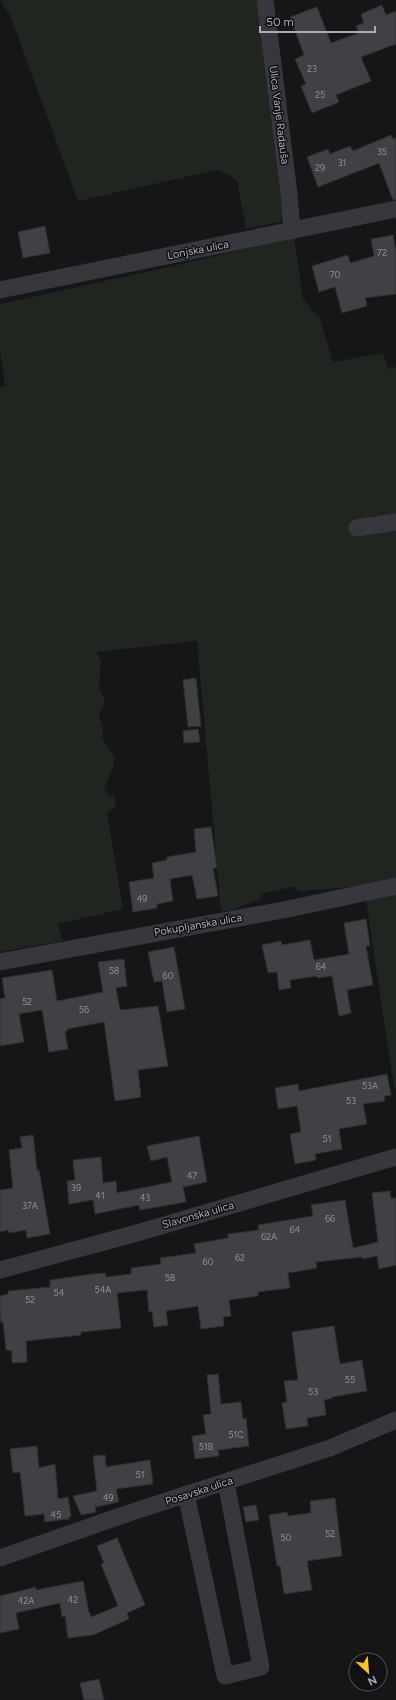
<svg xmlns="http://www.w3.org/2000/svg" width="396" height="1700" font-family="Figtree,sans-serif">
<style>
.green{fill:#1e261f}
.building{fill:#404145;stroke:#303034}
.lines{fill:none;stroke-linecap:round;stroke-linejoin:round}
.minor{stroke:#37373d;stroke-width:17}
.labels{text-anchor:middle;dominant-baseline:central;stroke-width:3;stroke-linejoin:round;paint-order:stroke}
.number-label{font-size:9px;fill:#8e919b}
.street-label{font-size:11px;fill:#a8acb8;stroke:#111113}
</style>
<rect width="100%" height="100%" fill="#161618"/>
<g class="green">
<polygon points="0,0 257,0 283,216 280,222 246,229 237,181 227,174 217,170 78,201 10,15"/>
<path d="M294,237L303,299L320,319L333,362L383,353L388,369L396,367V878L354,887L298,891L296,886L261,894L262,898L230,911H221L197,641L96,652L101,660L99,690L103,695L105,702L99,715L103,730L102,738L114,757V764L104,790L109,795L114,796C118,803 116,810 107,812L123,909L58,924L63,941L0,952V387L5,386L0,350V304L169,267Z"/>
<polygon points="396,894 396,1087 394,1088 366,900"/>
</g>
<g class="building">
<polygon points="382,5 386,15 396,11 396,44 361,57 371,81 336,95 339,102 312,113 301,86 306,84 295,59 304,55 290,17 317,7 331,43 359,33 356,26 364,23 361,14"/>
<polygon points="391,135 393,139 396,138 396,199 393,200 379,163 318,187 307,157 328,149 330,154 350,146 353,151"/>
<polygon points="45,226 50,253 23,258 18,232"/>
<polygon points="393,235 396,251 396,294 365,298 367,306 342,313 335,287 319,292 312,266 348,255 350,263 374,256 371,239"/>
<polygon points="196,678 201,726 188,727 183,680"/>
<polygon points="198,729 200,742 184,743 183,731"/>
<polygon points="211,827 217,868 213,868 218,896 197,899 192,875 170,879 173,901 157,904 157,908 133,912 129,882 154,878 152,863 167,860 167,857 196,852 194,829"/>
<polygon points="366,919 370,946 366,946 373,985 347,990 351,1013 339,1016 332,976 317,978 317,976 290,980 291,988 279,990 277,972 268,973 262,945 281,941 282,945 310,940 314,960 349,954 344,923"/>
<polygon points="174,947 185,1009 167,1012 162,981 154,982 148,952"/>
<polygon points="124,959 127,986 116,988 120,1010 158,1006 168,1066 138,1070 141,1097 115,1101 104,1022 67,1029 68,1031 65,1031 68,1049 49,1052 42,1010 19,1014 24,1042 0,1046 0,999 5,998 2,978 52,970 57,1001 103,992 98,962"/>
<polygon points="387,1074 391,1095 384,1096 385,1101 363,1104 367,1124 339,1129 342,1149 315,1154 316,1160 295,1164 290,1134 301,1132 297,1106 278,1109 275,1088 298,1084 299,1091"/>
<polygon points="33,1135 37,1170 39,1170 50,1234 27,1238 26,1230 9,1233 8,1230 0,1232 0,1190 13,1188 9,1150 22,1148 20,1137"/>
<polygon points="199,1136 207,1182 183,1187 186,1202 140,1210 139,1205 95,1214 93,1200 69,1204 67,1181 75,1180 73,1160 101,1157 103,1183 116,1181 117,1193 172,1182 167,1157 151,1161 147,1146"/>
<polygon points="390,1191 391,1198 396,1198 396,1265 379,1269 377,1256 362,1259 362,1257 316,1262 317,1268 288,1273 290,1288 258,1292 258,1296 229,1300 231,1316 223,1317 224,1326 201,1329 198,1306 166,1311 168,1325 154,1327 152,1311 149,1312 147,1290 117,1293 121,1328 81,1332 81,1335 26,1341 27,1362 12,1363 12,1351 6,1350 3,1322 1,1322 0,1314 0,1296 8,1294 8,1291 50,1287 50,1280 93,1274 105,1273 106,1277 131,1274 131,1268 161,1264 160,1258 196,1253 194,1244 228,1238 228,1234 259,1230 258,1225 313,1216 311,1205 345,1200 353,1248 378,1242 372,1193"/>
<polygon points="334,1326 340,1364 362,1360 367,1391 332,1397 333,1398 324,1400 326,1415 307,1418 308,1426 286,1429 282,1403 287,1402 284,1381 298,1380 292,1332"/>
<polygon points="218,1374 221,1404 241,1402 243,1419 246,1418 249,1446 218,1450 219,1456 195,1459 192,1436 206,1434 203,1415 211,1414 207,1375"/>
<polygon points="37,1446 39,1468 55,1464 58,1499 68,1497 71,1516 69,1517 69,1519 45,1522 44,1514 25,1516 20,1472 13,1473 10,1449"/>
<polygon points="105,1455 106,1467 150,1460 153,1484 116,1489 119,1502 95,1507 96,1512 81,1515 73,1496 97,1491 93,1456"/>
<polygon points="335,1498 342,1556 307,1561 312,1590 284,1594 280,1566 277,1566 269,1515 287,1512 288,1516 311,1513 310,1501"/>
<polygon points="256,1505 259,1520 246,1522 243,1507"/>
<polygon points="117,1538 145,1605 127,1613 129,1619 93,1635 68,1638 65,1616 62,1617 60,1603 16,1613 19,1629 0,1633 0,1596 36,1587 36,1590 83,1581 89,1613 90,1613 91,1617 118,1606 101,1564 104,1563 97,1546"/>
<polygon points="99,1679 104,1700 84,1700 80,1683"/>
</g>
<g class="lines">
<g class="minor">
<polyline points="265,0 289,194 292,231"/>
<polyline points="0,290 396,209"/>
<polyline points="357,528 396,522"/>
<polyline points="0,962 283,910 396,886"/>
<polyline points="0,1270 137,1233 396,1157"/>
<polyline points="186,1494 225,1676 261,1667 226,1482"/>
<polyline points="0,1558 126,1514 330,1448 396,1420"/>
</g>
</g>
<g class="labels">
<g class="number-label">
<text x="312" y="68">23</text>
<text x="320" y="94">25</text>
<text x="382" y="151">35</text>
<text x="342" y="162">31</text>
<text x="320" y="167">29</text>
<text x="382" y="252">72</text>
<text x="335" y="274">70</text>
<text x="142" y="898">49</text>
<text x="321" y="966">64</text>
<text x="114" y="970">58</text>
<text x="168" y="975">60</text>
<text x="27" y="1001">52</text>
<text x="84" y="1009">56</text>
<text x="370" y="1085">53A</text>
<text x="351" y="1100">53</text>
<text x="327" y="1138">51</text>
<text x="192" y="1175">47</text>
<text x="76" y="1187">39</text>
<text x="100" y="1195">41</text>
<text x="145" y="1197">43</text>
<text x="30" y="1205">37A</text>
<text x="330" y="1218">66</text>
<text x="295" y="1229">64</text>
<text x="269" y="1236">62A</text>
<text x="240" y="1257">62</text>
<text x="208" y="1261">60</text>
<text x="170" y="1277">58</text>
<text x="103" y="1289">54A</text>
<text x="59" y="1292">54</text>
<text x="30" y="1299">52</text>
<text x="350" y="1379">55</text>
<text x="313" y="1391">53</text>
<text x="236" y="1434">51C</text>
<text x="206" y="1446">51B</text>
<text x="140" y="1474">51</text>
<text x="108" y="1497">49</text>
<text x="56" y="1514">45</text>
<text x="330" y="1533">52</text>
<text x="286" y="1537">50</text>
<text x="73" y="1599">42</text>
<text x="26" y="1600">42A</text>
</g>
<g class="street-label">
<text transform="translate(279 115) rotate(83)">Ulica Vanje Radauša</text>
<text transform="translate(198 250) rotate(-11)">Lonjska ulica</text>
<text transform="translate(198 925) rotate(-10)">Pokupljanska ulica</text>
<text transform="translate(198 1215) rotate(-16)">Slavonska ulica</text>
<text transform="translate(199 1491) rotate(-18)">Posavska ulica</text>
</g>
</g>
<g transform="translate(368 1672) rotate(154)"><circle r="19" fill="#111113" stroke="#4d4f55"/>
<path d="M0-3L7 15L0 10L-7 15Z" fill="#f6c230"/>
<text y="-6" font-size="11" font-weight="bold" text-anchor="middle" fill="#a8acb8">N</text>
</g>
<path d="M260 26v6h115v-6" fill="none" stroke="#a8acb8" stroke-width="2"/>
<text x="266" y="26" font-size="12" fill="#a8acb8" stroke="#111113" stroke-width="3" paint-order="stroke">50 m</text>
</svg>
